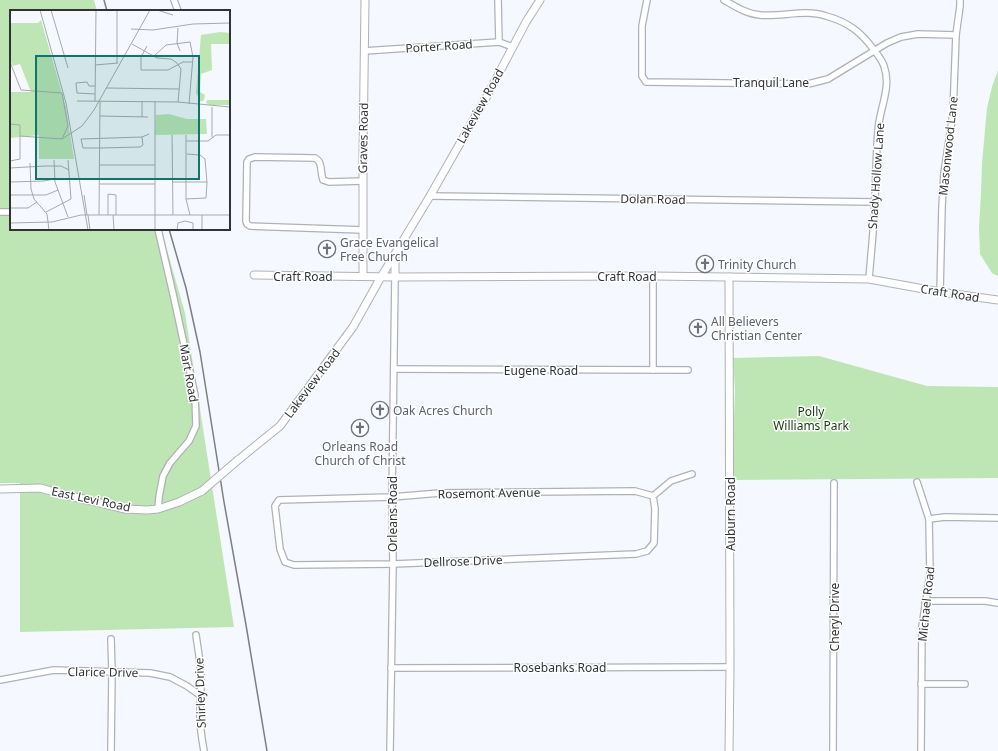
<svg xmlns="http://www.w3.org/2000/svg" width="998" height="751" font-family="'Noto Sans',sans-serif">
<style>
.green{fill:#bde6b4}
.lines{fill:none;stroke-linecap:round;stroke-linejoin:round}
.minor-casing{stroke:#aeb1b9;stroke-width:8}
.tertiary-casing{stroke:#aeb1b9;stroke-width:9}
.minor{stroke:#fff;stroke-width:5.5}
.tertiary{stroke:#fff;stroke-width:7}
.rail{stroke:#7c7e82;stroke-width:1.5}
.tertiary-bridge-casing{stroke:#aeb1b9;stroke-width:9;stroke-linecap:butt}
.tertiary-bridge{stroke:#fff;stroke-width:7}
.labels{text-anchor:middle;dominant-baseline:central;stroke-width:3;stroke-linejoin:round;paint-order:stroke}
.street-label{font-size:12px;fill:#313336;stroke:#fff}
.worship-label{font-size:12px;fill:#5b616d;stroke:#fff;text-anchor:start}
.park-label{font-size:12px;fill:#14390c;stroke:#fff}
.inset-road{fill:none;stroke:#a7a9ae;stroke-width:1}
.view{fill:#0f766e;fill-opacity:0.15;stroke:#0f766e;stroke-width:2}
.inset-edge{fill:none;stroke:#313336;stroke-width:2}
</style>
<rect width="100%" height="100%" fill="#f5f8fe"/>
<g class="green">
<polygon points="0,0 94,0 97,11 11,11 11,229 161,229 185,313 234,627 20,632 20,483 0,483"/>
<polygon points="998,70 998,276 992,273 980,254 979,227 981,194 982,163 987,108 992,87"/>
<polygon points="819,356 927,386 998,387 998,478 732,480 735,389 733,358"/>
</g>
<g class="lines">
<defs>
<g id="minor">
<polyline points="174,0 178,11"/>
<polyline points="498,0 499,42"/>
<polyline points="647,0 642,26 642,76 646,82 808,84 828,79 887,43 901,37 918,34 956,35"/>
<path d="M724,0C736,7 747,14 760,15C782,17 805,9 826,16C848,22 861,32 874,50C878,55 882,60 884,66C892,88 879,109 878,131C876,154 876,177 875,201C874,227 871,253 869,279"/>
<polyline points="364,51 499,42 513,47"/>
<polyline points="430,196 875,202"/>
<polyline points="0,212 11,212"/>
<path d="M363,230L250,226L247,224L246,221L247,162L249,159L255,157L315,158C323,162 320,172 323,180L329,182L363,181"/>
<polyline points="653,276 653,370"/>
<polyline points="940,292 942,207 944,173 953,113 956,35 960,6 960,0"/>
<polyline points="394,369 688,370"/>
<polyline points="917,482 929,519 930,574 922,626 921,751"/>
<polyline points="653,496 655,509 654,543 647,551 636,554 393,564 294,565 285,562 280,549 275,506 279,500 392,497 440,493 635,491 653,496 671,481 692,474"/>
<polyline points="158,509 159,497 163,476 170,463 189,441 196,426 195,395 173,294 158,229"/>
<polyline points="929,519 945,517 998,518"/>
<polyline points="925,601 985,601 998,603"/>
<path d="M196,635C198,650 201,664 201,679C201,692 200,704 200,717C200,728 202,740 204,751"/>
<polyline points="111,639 112,672 111,751"/>
<polyline points="391,668 730,667"/>
<polyline points="0,680 54,670 150,673 170,677 187,686 201,696"/>
<polyline points="921,684 965,684"/>
<polyline points="390,751 393,564 392,497 395,277"/>
<polyline points="833,751 834,483"/>
</g>
<g id="tertiary">
<polyline points="395,255 395,277"/>
<polyline points="254,275 395,277 653,276 869,279 940,292 998,300"/>
<polyline points="363,276 363,156 365,0"/>
<polyline points="729,277 730,667 729,751"/>
<polyline points="238,460 280,426 353,327 381,277 430,196 487,96 526,22 540,0"/>
<polyline points="0,489 40,488 62,494 125,509 147,510 158,509 179,502 202,491"/>
</g>
</defs>
<use href="#minor" class="minor-casing"/>
<use href="#tertiary" class="tertiary-casing"/>
<use href="#minor" class="minor"/>
<use href="#tertiary" class="tertiary"/>
<g class="rail">
<polyline points="104,0 107,11"/>
<polyline points="169,229 186,288 200,352 224,502 246,625 267,751"/>
</g>
<defs>
<polyline id="tertiary-bridge" points="202,491 238,460"/>
</defs>
<use href="#tertiary-bridge" class="tertiary-bridge-casing"/>
<use href="#tertiary-bridge" class="tertiary-bridge"/>
</g>
<defs>
<symbol id="church-ring" viewBox="-11 -11 22 22"><circle r="9.5" fill="#fff" stroke="#6b7280" stroke-width="1.5"/><path d="M-1.2-6h2.4v3.5h3.3v2.4h-3.3V6h-2.4V-.1h-3.3v-2.4h3.3Z" fill="#6b7280"/></symbol>
</defs>
<g fill-rule="evenodd">
<use href="#church-ring" x="317" y="239" width="20" height="20"/>
<use href="#church-ring" x="695" y="254" width="20" height="20"/>
<use href="#church-ring" x="688" y="318" width="20" height="20"/>
<use href="#church-ring" x="370" y="400" width="20" height="20"/>
<use href="#church-ring" x="350" y="418" width="20" height="20"/>
</g>
<g class="labels">
<g class="street-label">
<text transform="translate(439 46) rotate(-4)">Porter Road</text>
<text x="771" y="82">Tranquil Lane</text>
<text transform="translate(480 106) rotate(-61)">Lakeview Road</text>
<text transform="translate(363 138) rotate(-89)">Graves Road</text>
<text transform="translate(948 146) rotate(-84)">Masonwood Lane</text>
<text transform="translate(876 176) rotate(-86)">Shady Hollow Lane</text>
<text transform="translate(653 199) rotate(1)">Dolan Road</text>
<text x="303" y="276">Craft Road</text>
<text x="627" y="276">Craft Road</text>
<text transform="translate(950 293) rotate(9)">Craft Road</text>
<text x="541" y="370">Eugene Road</text>
<text transform="translate(189 373) rotate(80)">Mart Road</text>
<text transform="translate(312 383) rotate(-53)">Lakeview Road</text>
<text transform="translate(489 493) rotate(-1)">Rosemont Avenue</text>
<text transform="translate(91 499) rotate(12)">East Levi Road</text>
<text transform="translate(392 514) rotate(-90)">Orleans Road</text>
<text transform="translate(730 514) rotate(-90)">Auburn Road</text>
<text transform="translate(463 561) rotate(-2)">Dellrose Drive</text>
<text transform="translate(926 604) rotate(-84)">Michael Road</text>
<text transform="translate(834 617) rotate(-90)">Cheryl Drive</text>
<text x="560" y="667">Rosebanks Road</text>
<text transform="translate(103 672) rotate(1)">Clarice Drive</text>
<text transform="translate(200 693) rotate(-92)">Shirley Drive</text>
</g>
<g class="worship-label">
<text x="340" y="242">Grace Evangelical<tspan x="340" dy="14">Free Church</tspan></text>
<text x="718" y="264">Trinity Church</text>
<text x="711" y="321">All Believers<tspan x="711" dy="14">Christian Center</tspan></text>
<text x="393" y="410">Oak Acres Church</text>
<text x="360" y="446" text-anchor="middle">Orleans Road<tspan x="360" dy="14">Church of Christ</tspan></text>
</g>
<g class="park-label">
<text x="811" y="411">Polly<tspan x="811" dy="14">Williams Park</tspan></text>
</g>
</g>
<g transform="translate(10 10)">
<rect width="220" height="220" fill="#f5f8fe"/>
<path d="M31,10L56,97L64,149H29V125L0,128V82H21L10,54L3,56L0,50V13H28ZM210,22L220,23V34H201L202,60L191,64L190,82L195,85L194,90L191,92L186,83L191,25ZM197,90H220V95H200L196,93ZM159,104L177,109H196L197,124L145,125L146,105Z" fill="#bde6b4"/>
<path class="inset-road" d="M30,0L56,93L78,220M41,0L58,58M107,0V53M147,0L163,5M168,18L167,33L170,41M121,19L143,20L183,14L220,13M122,34L147,48L161,49L167,53L171,59L168,92M137,36L131,47V60H158L173,52H182M144,46L156,35L180,32L183,47L179,94M0,52L11,80L52,83L58,116L52,129M85,55L108,53M96,78L169,79M85,84L67,83L66,73L77,72L79,76H85M67,91L168,92L220,97M85,91L86,0M132,91V107M90,106L138,107M0,114L10,115V149L0,151M162,125L163,205M176,125V189L180,205M10,126L52,129L72,116L84,100L140,0M132,127L133,135L130,137L90,138H73L71,129L132,127L139,124M202,127V97M177,131H198L206,125H220M44,150L45,172L58,207M20,153L21,179L24,189L37,204L39,220M90,155H145M0,158L35,156H51L59,160M0,172L34,171L44,169M162,172H197M90,174H145M0,185H36L48,180M74,185L77,205M176,189L196,188L197,172L195,149L190,145L177,144M0,198H18L27,192M36,202L61,189L58,150M78,205L80,220M89,205L90,91M98,205V184L106,185V205M103,205L104,219M0,213L42,212L71,205H220M97,220H118M145,220V91M167,220L168,213L175,211L183,213V220M192,220V205"/>
<path class="view" d="M26,46H189V169H26Z"/>
<rect width="220" height="220" class="inset-edge"/>
</g>
</svg>
